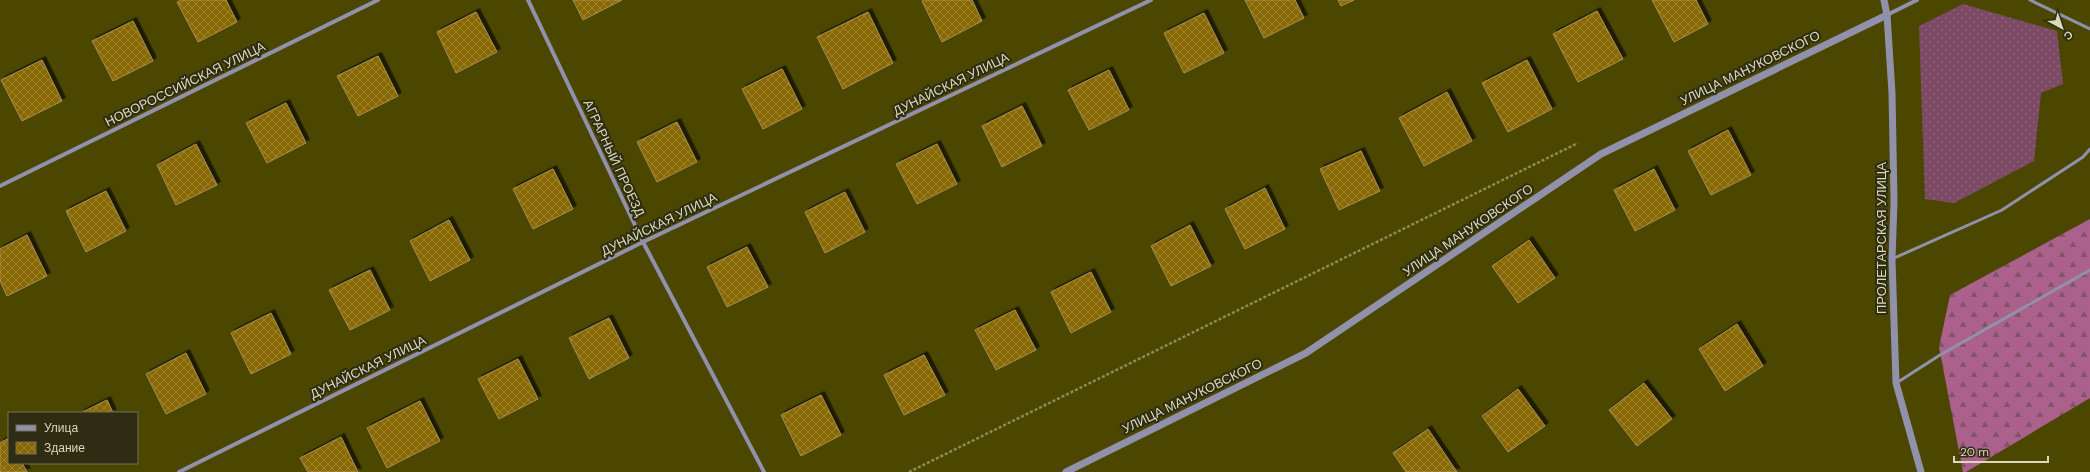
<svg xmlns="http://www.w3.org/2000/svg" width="2090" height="472" font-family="'DM Sans',sans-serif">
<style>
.grass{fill:url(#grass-dots)}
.forest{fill:url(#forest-firs)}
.building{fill:url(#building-cross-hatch);stroke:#a88e52;filter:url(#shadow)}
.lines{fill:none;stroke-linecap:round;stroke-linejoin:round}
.path{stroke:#8d8b56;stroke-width:2.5;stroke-dasharray:3 2;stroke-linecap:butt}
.service{stroke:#9191ab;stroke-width:3}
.minor{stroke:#9191ab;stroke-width:4}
.tertiary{stroke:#9191ab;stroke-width:7}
.labels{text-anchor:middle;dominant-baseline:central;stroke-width:4;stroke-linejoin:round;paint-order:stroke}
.street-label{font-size:13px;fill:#dadaba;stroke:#2e2c12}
</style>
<defs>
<pattern id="grass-dots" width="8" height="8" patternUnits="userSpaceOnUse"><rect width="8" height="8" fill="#7d4a66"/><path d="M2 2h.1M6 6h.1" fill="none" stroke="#8f647a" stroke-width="1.8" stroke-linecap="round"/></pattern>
<pattern id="forest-firs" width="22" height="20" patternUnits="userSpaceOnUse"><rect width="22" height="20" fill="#ab618b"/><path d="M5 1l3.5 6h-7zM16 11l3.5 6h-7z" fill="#81546a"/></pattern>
<pattern id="building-cross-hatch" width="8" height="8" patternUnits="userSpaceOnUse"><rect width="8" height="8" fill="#886702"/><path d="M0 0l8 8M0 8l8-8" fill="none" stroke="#9e8330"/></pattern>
<filter id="shadow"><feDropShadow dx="3.5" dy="-3.5" stdDeviation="0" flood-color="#0009"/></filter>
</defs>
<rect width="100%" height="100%" fill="#4b4700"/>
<polygon class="grass" points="1963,4 2057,31 2063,84 2041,93 2034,161 1954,203 1925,199 1919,26"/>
<polygon class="forest" points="2090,219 2090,398 1966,472 1963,472 1939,347 1950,295"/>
<g class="building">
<polygon points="181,0 226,0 237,22 198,42 177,2"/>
<polygon points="573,0 622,0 583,20"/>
<polygon points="924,0 972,0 982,21 942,42 922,1"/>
<polygon points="1245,0 1295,0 1304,18 1264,38"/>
<polygon points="1338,0 1354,0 1341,6"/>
<polygon points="1652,0 1696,0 1708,24 1674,42"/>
<polygon points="1597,11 1623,59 1578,82 1553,34"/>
<polygon points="476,12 497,52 456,73 437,32"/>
<polygon points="868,12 893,63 843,89 817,37"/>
<polygon points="1204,13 1224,53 1184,73 1164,33"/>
<polygon points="133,21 153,61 113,81 92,41"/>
<polygon points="378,56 398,96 358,116 337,76"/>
<polygon points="42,60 62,101 22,121 1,80"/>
<polygon points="1527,60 1552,109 1508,132 1482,83"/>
<polygon points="782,69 802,109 763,129 742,89"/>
<polygon points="1109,70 1129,110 1089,130 1068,90"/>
<polygon points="1447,92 1472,141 1424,166 1399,118"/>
<polygon points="286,103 306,143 267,163 246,123"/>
<polygon points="1022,106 1042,146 1002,167 982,126"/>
<polygon points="677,122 697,162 657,182 637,142"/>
<polygon points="1728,130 1751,175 1711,195 1688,151"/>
<polygon points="196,144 217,185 176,205 157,165"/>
<polygon points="937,144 957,184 917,204 896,164"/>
<polygon points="1361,151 1380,191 1339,210 1320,169"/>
<polygon points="553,169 573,209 533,229 513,189"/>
<polygon points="1654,169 1675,210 1635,231 1614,190"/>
<polygon points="1265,188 1285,229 1245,249 1225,209"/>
<polygon points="106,191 126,231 86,252 66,211"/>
<polygon points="845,192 865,232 825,253 805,212"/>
<polygon points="449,220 470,260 430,281 410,241"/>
<polygon points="1190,225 1211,266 1171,286 1151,246"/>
<polygon points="27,235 47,276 7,296 0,281 0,249"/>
<polygon points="1529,240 1555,278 1518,303 1492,266"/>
<polygon points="747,247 768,287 727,307 707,267"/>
<polygon points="370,270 390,310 350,330 329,290"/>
<polygon points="1091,272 1111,312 1071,333 1051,292"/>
<polygon points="1015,310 1036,350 996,370 975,330"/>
<polygon points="271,313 291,354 251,374 231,333"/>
<polygon points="609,318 629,358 589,379 569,338"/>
<polygon points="1737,324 1763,366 1725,391 1699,349"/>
<polygon points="186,353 206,394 166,414 146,374"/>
<polygon points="924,355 945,395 904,415 884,375"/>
<polygon points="518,359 538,399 499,419 478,379"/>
<polygon points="1644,383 1672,419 1637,446 1609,410"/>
<polygon points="1518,389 1545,426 1508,452 1482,416"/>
<polygon points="821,395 841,435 801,456 781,415"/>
<polygon points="107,400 113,413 81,413"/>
<polygon points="420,401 440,441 387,468 367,428"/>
<polygon points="1428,429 1457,472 1406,472 1393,453"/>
<polygon points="341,437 358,472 308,472 300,458"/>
<polygon points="9,438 9,463 22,463 27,472 0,472 0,443"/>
</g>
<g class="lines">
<polyline class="path" points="909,472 1578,143"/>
<g class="service">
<polyline points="2030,0 2090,29"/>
<polyline points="1892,259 2002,210 2083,157 2090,149"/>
<polyline points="1898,382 1940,355 2090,270"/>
</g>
<g class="minor">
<polyline points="528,0 643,242 764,472"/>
<polyline points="1887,15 1917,0"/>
<polyline points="0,186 378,0"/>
<polyline points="179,472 643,242 1151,0"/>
</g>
<g class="tertiary">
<polyline points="1884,0 1887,15 1892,93 1894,202 1892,259 1896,383 1921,472"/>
<polyline points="1066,472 1306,353 1601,154 1887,15"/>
</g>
</g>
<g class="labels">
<g class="street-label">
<text transform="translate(1750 68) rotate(-26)">УЛИЦА МАНУКОВСКОГО</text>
<text transform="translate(185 84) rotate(-26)">НОВОРОССИЙСКАЯ УЛИЦА</text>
<text transform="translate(951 84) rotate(-26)">ДУНАЙСКАЯ УЛИЦА</text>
<text transform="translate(614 158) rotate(65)">АГРАРНЫЙ ПРОЕЗД</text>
<text transform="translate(659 224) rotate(-26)">ДУНАЙСКАЯ УЛИЦА</text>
<text transform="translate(1468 230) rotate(-34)">УЛИЦА МАНУКОВСКОГО</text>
<text transform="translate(1881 238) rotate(-90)">ПРОЛЕТАРСКАЯ УЛИЦА</text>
<text transform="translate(368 367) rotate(-26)">ДУНАЙСКАЯ УЛИЦА</text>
<text transform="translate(1192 396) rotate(-26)">УЛИЦА МАНУКОВСКОГО</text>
</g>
</g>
<rect x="8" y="412" width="130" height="52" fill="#2e2c12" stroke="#737255"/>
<rect x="16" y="425" width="20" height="6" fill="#9191ab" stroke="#737255"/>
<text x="44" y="432" font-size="12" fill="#dadaba">Улица</text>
<rect x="16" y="442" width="20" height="12" fill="url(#building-cross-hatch)" stroke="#737255"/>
<text x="44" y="452" font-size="12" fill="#dadaba">Здание</text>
<g transform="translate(2062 28) rotate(140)" stroke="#2e2c12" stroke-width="3" paint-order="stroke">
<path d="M0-3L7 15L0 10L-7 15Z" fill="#dadaba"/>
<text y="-6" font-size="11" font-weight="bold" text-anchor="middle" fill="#dadaba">С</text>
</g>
<path d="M1954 456v6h94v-6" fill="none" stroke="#dadaba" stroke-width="2"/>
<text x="1960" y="456" font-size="12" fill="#dadaba" stroke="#2e2c12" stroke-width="3" paint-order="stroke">20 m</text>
</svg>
